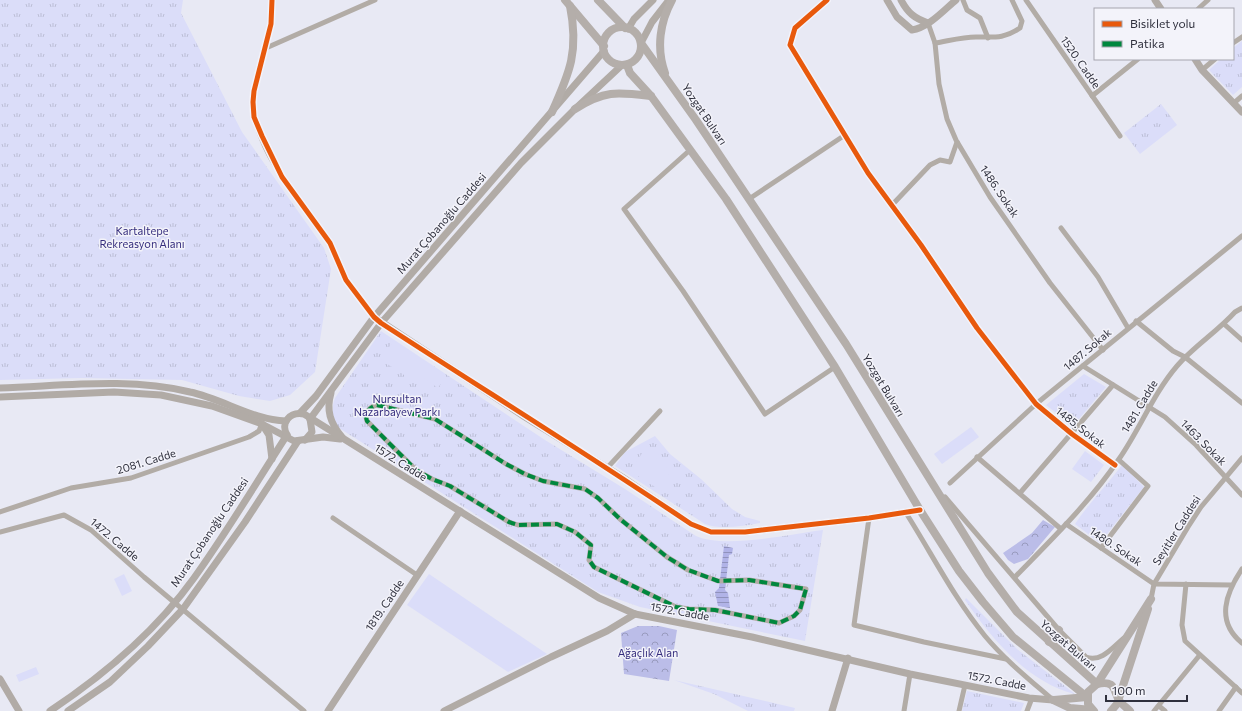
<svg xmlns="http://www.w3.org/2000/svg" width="1242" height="711" font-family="Commissioner,sans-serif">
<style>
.grass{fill:url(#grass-tufts)}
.forest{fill:url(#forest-crowns)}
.pitch{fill:#dbddf9}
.water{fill:url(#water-rules)}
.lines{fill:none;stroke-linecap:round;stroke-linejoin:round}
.street{stroke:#b2aca6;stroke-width:5}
.secondary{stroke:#b1aba6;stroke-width:7}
.primary{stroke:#b4aeaa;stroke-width:8}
.quiet{stroke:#00873e;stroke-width:4;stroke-dasharray:8 4;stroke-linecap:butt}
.cycleway-casing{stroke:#f3f3fa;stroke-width:8}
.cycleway{stroke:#e8590c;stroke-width:5}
.labels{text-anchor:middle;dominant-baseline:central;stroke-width:3;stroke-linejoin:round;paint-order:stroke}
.street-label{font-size:11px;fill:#2f303d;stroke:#f3f3fa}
.park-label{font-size:11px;fill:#352d7d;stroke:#f3f3fa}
</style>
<defs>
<pattern id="grass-tufts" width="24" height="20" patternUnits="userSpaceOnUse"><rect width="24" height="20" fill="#dbddf9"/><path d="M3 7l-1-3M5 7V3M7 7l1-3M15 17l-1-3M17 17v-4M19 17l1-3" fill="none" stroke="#bcbed6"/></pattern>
<pattern id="forest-crowns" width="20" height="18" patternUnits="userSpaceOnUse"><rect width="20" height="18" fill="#bbbde8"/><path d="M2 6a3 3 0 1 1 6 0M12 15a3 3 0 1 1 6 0" fill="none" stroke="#989abd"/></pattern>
<pattern id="water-rules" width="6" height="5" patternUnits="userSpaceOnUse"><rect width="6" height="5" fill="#b1b3e7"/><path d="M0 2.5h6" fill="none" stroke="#9092bc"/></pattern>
</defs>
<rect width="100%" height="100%" fill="#e8e9f4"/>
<g class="grass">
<polygon points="0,0 183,0 181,13 242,132 324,248 331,269 315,372 290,395 270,401 239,396 182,380 82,378 0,380"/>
<polygon points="1242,41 1242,87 1233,95 1209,70 1221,59 1233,59 1233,48"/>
<polygon points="1161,104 1177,125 1140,154 1124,133"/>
<path d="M381,331L545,440L625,489L696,536C725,549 790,534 823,530L805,641L640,607L598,592L339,428C332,420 331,408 335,398Z"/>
<polygon points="1084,374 1106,387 1073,426 1046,405"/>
<path d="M655,436L670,454L701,479L732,509L745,517L760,521V523C743,526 721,530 705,524L615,466L625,452Z"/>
<polygon points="1085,451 1104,465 1091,482 1072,469"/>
<path d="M1122,465L1144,487L1100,543L1075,524C1089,503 1106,486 1122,465Z"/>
<path d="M966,598L1017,649L1075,694C1027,682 992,639 965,600Z"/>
<polygon points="674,680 795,708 794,711 748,711 714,694"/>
<polygon points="967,691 1024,703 1021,711 962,711"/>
</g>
<g class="forest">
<polygon points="1043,520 1055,527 1028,559 1014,564 1008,560 1003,553 1032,533"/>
<polygon points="638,626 659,626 677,630 669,681 624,674 621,633"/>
</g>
<g class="pitch">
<polygon points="393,341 446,376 438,388 420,376 415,382 381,360"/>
<polygon points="971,427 979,437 942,464 934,454"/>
<polygon points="647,446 659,454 656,459 667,467 664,471 673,477 663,492 630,471"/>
<polygon points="124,574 132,591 122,596 114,579"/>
<polygon points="429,574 547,654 508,672 407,605"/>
<polygon points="36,667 39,674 19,682 16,675"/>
</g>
<polygon class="water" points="724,546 733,548 732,554 729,555 725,590 728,593 730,608 718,606 715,592 719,588"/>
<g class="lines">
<g class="street">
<path d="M272,0L271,24L254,91C246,144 302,201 329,241C335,252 337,264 343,275C351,290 364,303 374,317"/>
<polyline points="827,0 795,28 790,45 868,173 921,245 977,328 1036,404 1072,434 1115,465"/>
<polyline points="963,0 967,10 980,18 988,38"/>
<polyline points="1026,0 1120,136"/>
<polyline points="1198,9 1208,0"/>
<polyline points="928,23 935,43 939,84 947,119 956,140 990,197 1050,283 1103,350"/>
<path d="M935,43C948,41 962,37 976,37C994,37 1004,39 1020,28L1022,21L1012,0"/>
<polyline points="1233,43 1242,37"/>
<polyline points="266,48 375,0"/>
<polyline points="1202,70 1215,59"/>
<polyline points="1092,96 1138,59"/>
<polyline points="1234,103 1242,96"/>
<polyline points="690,150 624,209 683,291 765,414 835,367"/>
<polyline points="749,199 845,135"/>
<polyline points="892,205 930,165 940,160 950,162 957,142"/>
<polyline points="1061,228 1098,277 1128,328"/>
<polyline points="1136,321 1173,351 1185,357 1242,403"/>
<polyline points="1224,324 1242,340"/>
<polyline points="1083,366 1165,417 1196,445 1242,495"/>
<path d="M377,405L435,419L506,464L525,474L543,481L585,489L598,498L620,519L667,557L688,570L718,581L749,580L806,589L800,610L794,616L779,623L715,610L689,609L676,607L594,567L589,560L591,545L575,532L557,524L518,525L509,522L450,486L432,479L416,470L367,421C364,413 369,407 377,405Z"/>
<polyline points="977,457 1061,529"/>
<polyline points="607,468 660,411"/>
<polyline points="950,483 1036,404 1242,236"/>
<polyline points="1020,493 1113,385"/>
<path d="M945,497L1059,630L1086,657C1101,663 1113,647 1124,638"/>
<polyline points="0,512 71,488 131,478 249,437 259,431 262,423"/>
<path d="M906,513C932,554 954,598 985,636C1005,660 1030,680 1053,700"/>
<polyline points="333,518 417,575"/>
<polyline points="869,518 854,625 924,642 1006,659"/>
<polyline points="1066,524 1154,584 1231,585"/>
<polyline points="0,532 64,515 91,530 144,577 304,711"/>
<polyline points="1101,548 1148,486 1119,460"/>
<path d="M1242,569C1226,593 1215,621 1242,643"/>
<path d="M1015,577C1051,540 1090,502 1119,459C1140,429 1153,394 1177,366C1194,346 1217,332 1235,312L1242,308"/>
<polyline points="1186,584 1182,625 1185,641 1242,693"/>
<polyline points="1151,599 1154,584 1188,527 1201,507 1242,458"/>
<polyline points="1159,706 1165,711"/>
<polyline points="904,711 910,674"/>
<polyline points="959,711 965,685"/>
<polyline points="1027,711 1032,698"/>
<polyline points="1154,711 1199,656"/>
<polyline points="1219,711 1236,687"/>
</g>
<g class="secondary">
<path d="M887,0L897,17L912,30C928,28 944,10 956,0"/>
<path d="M901,0C908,13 914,18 928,23"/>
<polyline points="1155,0 1161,9"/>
<polyline points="628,29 634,19 653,0"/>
<polyline points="641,43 652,22 669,0"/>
<polyline points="1195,59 1202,70 1242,112"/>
<polyline points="374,317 525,417 622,477 691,524 711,532 745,532 869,518 920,510"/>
<path d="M0,388C63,386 128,377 190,392C223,399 253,420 286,421"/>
<path d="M331,393C326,410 330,423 342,437"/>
<polyline points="0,397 114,392 161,395 212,406 262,424 294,441 323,437 340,439"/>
<polyline points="300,413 316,396 374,317 604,51"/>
<polyline points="310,419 382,322 521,163 575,109 622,65"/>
<polyline points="262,424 269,435 272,459"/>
<path d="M287,435C280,423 290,411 304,414L599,598L635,614L752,637L910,674L1029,698L1053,700"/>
<polyline points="305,440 312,432 310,419"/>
<polyline points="0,679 19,711"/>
<path d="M50,711C104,675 156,631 194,578C227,532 256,483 287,435"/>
<polyline points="68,711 110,682 148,646 183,609 245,522 298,441"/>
<polyline points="328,711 460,511"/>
<polyline points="444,711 551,657 607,631 635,614"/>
<polyline points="832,711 848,658"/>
</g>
<g class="primary">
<polyline points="565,0 604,46"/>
<polyline points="598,0 625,28"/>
<circle cx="622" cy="46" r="19"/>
<path d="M641,43L696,120L846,344L988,573L1017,612L1097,684C1116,680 1113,690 1119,700C1121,704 1127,708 1130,711"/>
<polyline points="627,65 630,73 651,96 726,199 835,367 920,510 959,571 983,602 1013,637 1087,697"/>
<path d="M665,73C656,48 660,22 672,0"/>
<path d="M575,109C605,90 617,92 651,96"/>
<path d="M552,112C570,72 579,51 570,6"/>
<polyline points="1049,642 1059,630"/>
<polyline points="1053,700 1070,708 1092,710"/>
<polyline points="1054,700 1087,697"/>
<polyline points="1094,711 1088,704 1088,692 1097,684 1151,599"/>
<polyline points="1111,711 1117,704 1148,609"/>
</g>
<path class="quiet" d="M377,405L435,419L506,464L525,474L543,481L585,489L598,498L620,519L667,557L688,570L718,581L749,580L806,589L800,610L794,616L779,623L715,610L689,609L676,607L594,567L589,560L591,545L575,532L557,524L518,525L509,522L450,486L432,479L416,470L367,421C364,413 369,407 377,405Z"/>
<defs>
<g id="cycleway">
<path d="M272,0L271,24L254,91L253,102L254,117L262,136L282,177L330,243L346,280L374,317L381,323C484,390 589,455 691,524L711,532H745L869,518L920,510"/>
<polyline points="827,0 795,28 790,45 868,173 921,245 977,328 1036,404 1072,434 1115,465"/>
</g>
</defs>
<use href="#cycleway" class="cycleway-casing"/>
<use href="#cycleway" class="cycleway"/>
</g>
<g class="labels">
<g class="street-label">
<text transform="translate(1081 62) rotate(55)">1520. Cadde</text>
<text transform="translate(705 114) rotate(56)">Yozgat Bulvarı</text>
<text transform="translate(1000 191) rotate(56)">1486. Sokak</text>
<text transform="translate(441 223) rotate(-49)">Murat Çobanoğlu Caddesi</text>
<text transform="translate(1087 349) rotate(-40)">1487. Sokak</text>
<text transform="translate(884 385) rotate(59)">Yozgat Bulvarı</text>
<text transform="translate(1139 406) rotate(-59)">1481. Cadde</text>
<text transform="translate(1081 427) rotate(38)">1485. Sokak</text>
<text transform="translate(1204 442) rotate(45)">1463. Sokak</text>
<text transform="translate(146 461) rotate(-17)">2081. Cadde</text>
<text transform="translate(401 462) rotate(32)">1572. Cadde</text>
<text transform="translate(1176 530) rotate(-58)">Seyitler Caddesi</text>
<text transform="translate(209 532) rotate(-56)">Murat Çobanoğlu Caddesi</text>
<text transform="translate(115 539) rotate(40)">1472. Cadde</text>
<text transform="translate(1116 546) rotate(34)">1480. Sokak</text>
<text transform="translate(384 605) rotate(-56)">1819. Cadde</text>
<text transform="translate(680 611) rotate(10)">1572. Cadde</text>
<text transform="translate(1069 645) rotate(41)">Yozgat Bulvarı</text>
<text transform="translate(997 680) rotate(11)">1572. Cadde</text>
</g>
<g class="park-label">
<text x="142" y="230">Kartaltepe<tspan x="142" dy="13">Rekreasyon Alanı</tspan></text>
<text x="397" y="398">Nursultan<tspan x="397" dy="13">Nazarbayev Parkı</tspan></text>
<text x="648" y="652">Ağaçlık Alan</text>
</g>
</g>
<rect x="1094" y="8" width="140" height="52" fill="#f3f3fa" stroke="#a5a5ae"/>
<rect x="1102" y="21" width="20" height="6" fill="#e8590c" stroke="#a5a5ae"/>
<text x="1130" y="28" font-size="12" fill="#2f303d">Bisiklet yolu</text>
<rect x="1102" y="41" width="20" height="6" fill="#00873e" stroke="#a5a5ae"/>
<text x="1130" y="48" font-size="12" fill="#2f303d">Patika</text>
<path d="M1106 695v6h81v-6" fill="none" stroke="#2f303d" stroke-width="2"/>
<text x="1112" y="695" font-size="12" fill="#2f303d" stroke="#f3f3fa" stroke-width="3" paint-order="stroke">100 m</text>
</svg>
